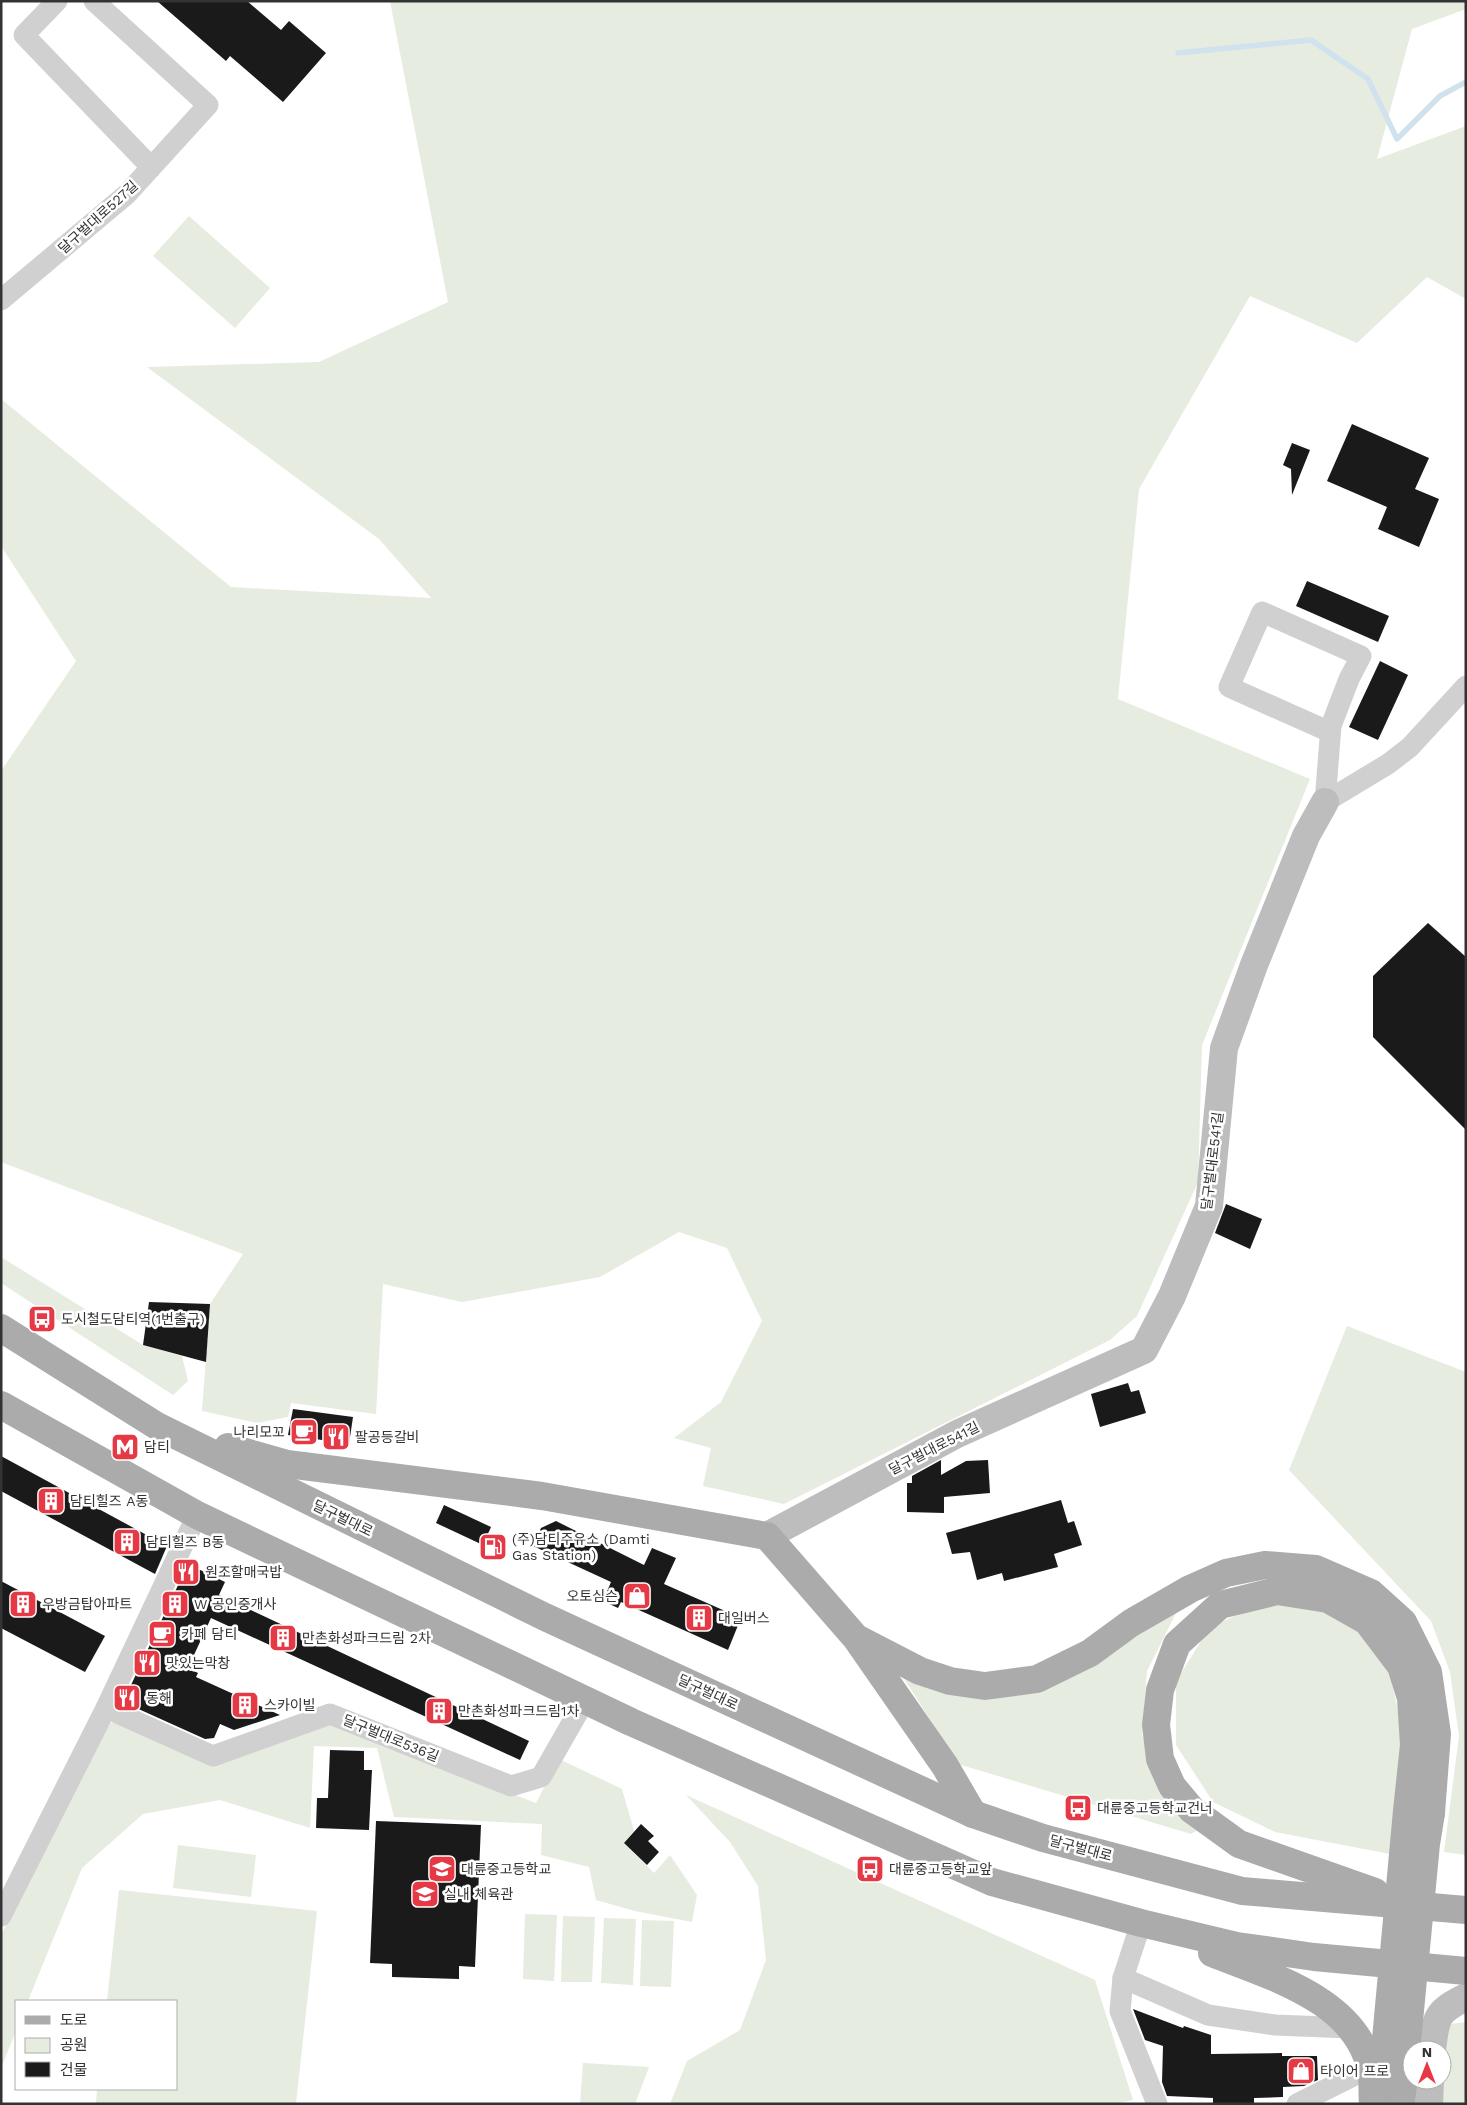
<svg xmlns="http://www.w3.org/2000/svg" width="1467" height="2105" font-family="'Work Sans','Noto Sans KR',sans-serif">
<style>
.green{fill:#e6ecdf}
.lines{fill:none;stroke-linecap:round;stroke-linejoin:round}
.stream{stroke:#cfe2ee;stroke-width:5.5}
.building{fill:#1a1a1a}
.street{stroke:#d0d0d0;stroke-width:21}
.secondary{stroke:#bdbdbd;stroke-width:28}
.primary{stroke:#ababab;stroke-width:28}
.primary-bridge{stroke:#ababab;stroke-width:28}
.labels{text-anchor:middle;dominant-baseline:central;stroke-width:5;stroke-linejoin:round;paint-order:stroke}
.street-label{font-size:14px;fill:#333;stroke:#fff}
.poi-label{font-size:14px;fill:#333;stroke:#fff;text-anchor:start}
</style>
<rect width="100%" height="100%" fill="#fff"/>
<g class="green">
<polygon points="390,1 1466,1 1466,9 1412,29 1377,159 1466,126 1466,299 1427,277 1357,343 1250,296 1139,489 1118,699 1310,779 1202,1045 1198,1182 1137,1316 1110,1340 784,1504 703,1486 711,1448 674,1438 721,1402 762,1321 727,1248 679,1232 600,1277 462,1302 383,1284 376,1414 291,1403 288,1417 257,1423 202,1411 210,1304 243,1254 1,1162 1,771 76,661 1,546 1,399 231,587 431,598 379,539 147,367 319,362 448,302"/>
<polygon points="189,216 270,288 235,328 153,256"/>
<polygon points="1,1257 143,1345 182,1356 188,1381 173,1395 1,1283"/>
<polygon points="1347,1326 1466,1372 1466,1855 1444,1852 1459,1736 1450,1672 1431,1621 1289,1470"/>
<polygon points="1266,1602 1326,1607 1363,1633 1390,1673 1403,1734 1390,1854 1275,1832 1213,1802 1176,1745 1176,1681 1210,1627"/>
<polygon points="1178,1609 1147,1671 1142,1734 1159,1793 1198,1830 1191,1834 958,1764 900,1672 957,1695 1018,1696 1091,1666"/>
<polygon points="123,1721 214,1763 327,1722 536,1803 559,1759 622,1789 634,1831 624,1843 654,1873 670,1855 697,1895 692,1922 635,1911 596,1900 589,1867 541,1855 542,1824 394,1817 377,1748 314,1746 310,1828 220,1800 143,1814 82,1868 28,2001 16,2001 16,2031 1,2068 1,1935 105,1724"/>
<polygon points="686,1795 1095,1980 1133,2100 1114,2104 670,2104 687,2061 740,2030 766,1960 758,1886 730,1842"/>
<polygon points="178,1845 256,1855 251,1897 173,1888"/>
<polygon points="119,1890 317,1911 296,2104 96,2104 97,2089 176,2089 176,2001 107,2001"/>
<polygon points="525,1914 557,1915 554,1981 523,1979"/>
<polygon points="563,1916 595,1917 592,1982 561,1982"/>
<polygon points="604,1918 636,1919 633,1985 601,1983"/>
<polygon points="642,1920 674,1921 671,1987 640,1986"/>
<polygon points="1466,2022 1466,2104 1440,2104 1444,2025"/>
<polygon points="583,2063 649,2067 635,2104 580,2104"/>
</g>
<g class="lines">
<polyline class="stream" points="1178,53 1311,40 1368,79 1397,139 1440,96 1466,82"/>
</g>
<g class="building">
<polygon points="157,1 247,1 281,30 289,21 326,53 283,102 230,56 226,61"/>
<polygon points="1352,424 1429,458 1415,489 1439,499 1419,547 1378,529 1387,507 1327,481"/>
<polygon points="1292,443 1310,450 1292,495 1291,469 1283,465"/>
<polygon points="1307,581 1389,616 1378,642 1296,606"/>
<polygon points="1380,661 1408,675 1378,740 1349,727"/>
<polygon points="1428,923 1466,957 1466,1130 1373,1037 1373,976"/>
<polygon points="1226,1204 1262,1219 1250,1249 1215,1233"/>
<polygon points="149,1302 210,1304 206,1362 143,1345"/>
<polygon points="1128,1383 1131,1392 1139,1390 1146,1413 1100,1427 1091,1394"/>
<polygon points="293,1409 353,1417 349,1444 288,1435"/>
<polygon points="1,1456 167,1546 155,1574 1,1491"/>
<polygon points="941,1460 941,1475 966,1461 988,1460 990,1493 944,1497 944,1513 907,1512 907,1483 912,1483 912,1476"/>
<polygon points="1061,1500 1068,1523 1074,1521 1082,1545 1054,1554 1058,1567 1004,1581 1002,1573 977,1580 970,1552 952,1554 946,1533"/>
<polygon points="444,1505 491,1527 483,1545 436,1523"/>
<polygon points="556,1521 644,1565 652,1548 676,1558 664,1584 741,1618 728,1650 621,1602 618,1608 603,1601 611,1582 533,1546 541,1528"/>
<polygon points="188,1564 225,1582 219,1595 529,1741 520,1760 211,1618 188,1668 198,1673 196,1677 280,1715 234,1730 220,1724 214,1738 205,1739 123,1702"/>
<polygon points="1,1581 105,1636 85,1672 1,1628"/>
<polygon points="330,1750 364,1751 364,1770 372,1770 369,1830 316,1828 317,1798 328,1798"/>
<polygon points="376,1821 481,1825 475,1967 459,1966 459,1979 392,1977 392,1964 370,1963"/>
<polygon points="641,1824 654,1836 648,1841 659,1852 647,1865 624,1843"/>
<polygon points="1133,2009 1183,2028 1184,2026 1211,2035 1211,2054 1282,2053 1282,2056 1317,2056 1318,2080 1304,2086 1283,2087 1283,2097 1254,2098 1254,2104 1213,2104 1213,2098 1167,2096 1162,2082 1163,2046 1145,2040"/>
</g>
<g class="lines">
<g class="street">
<polyline points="57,1 24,35 151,167"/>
<polyline points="1,300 127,194 208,105 94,1"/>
<polyline points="1325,802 1331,726 1349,679 1361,656 1262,612 1229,687 1330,732"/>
<polyline points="1325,802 1388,764 1410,747 1466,686"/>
<polyline points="106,1708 213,1756 330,1714 511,1786 541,1777 585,1700"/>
<polyline points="1,1916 106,1708 197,1515"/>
<polyline points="1141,1923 1123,1978 1120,2011 1157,2104"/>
<polyline points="1123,1978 1208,2015 1275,2025 1350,2028"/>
<polyline points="1297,2104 1369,2068"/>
</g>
<g class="secondary">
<polyline points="767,1536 957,1434 1144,1350 1172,1296 1209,1206 1224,1048 1254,965 1306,836 1325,802"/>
<path d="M1432,2050C1436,2018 1435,2012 1466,1997"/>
<polyline points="1429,2104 1430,2080"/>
</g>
<g class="primary">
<polyline points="1,1328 157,1426 545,1617 973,1814 1043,1838 1242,1891 1466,1910"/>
<polyline points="1,1405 197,1515 631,1722 992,1882 1141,1923 1237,1946 1314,1957 1466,1971"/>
<polyline points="228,1447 287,1464 542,1496 767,1536 856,1638 945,1766 973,1814"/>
<polyline points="860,1640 920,1671 950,1681 985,1686 1037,1679 1090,1653 1131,1623 1190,1589 1226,1573 1265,1565 1316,1569 1371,1593 1403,1622 1428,1672 1437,1734 1431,1813"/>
<polyline points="1375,1892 1239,1844 1192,1810 1172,1786 1160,1759 1156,1725 1160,1690 1177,1644 1220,1605 1277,1591 1328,1599 1367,1621 1401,1666 1411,1698 1414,1745 1407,1811"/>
<path d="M1212,1953C1272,1977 1362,2001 1372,2077C1373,2086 1372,2095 1373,2104"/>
</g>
<g class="primary-bridge">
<polyline points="1380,2104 1407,1811"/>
<polyline points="1401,2104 1426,1844 1431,1813"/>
</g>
</g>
<defs>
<symbol id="bus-square" viewBox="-11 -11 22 22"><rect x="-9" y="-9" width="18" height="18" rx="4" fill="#e63946" stroke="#fff"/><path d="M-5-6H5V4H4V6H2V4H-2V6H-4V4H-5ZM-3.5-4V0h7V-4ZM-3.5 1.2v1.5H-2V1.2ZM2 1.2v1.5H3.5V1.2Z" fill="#fff"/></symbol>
<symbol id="cafe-square" viewBox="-11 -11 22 22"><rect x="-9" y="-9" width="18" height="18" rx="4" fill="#e63946" stroke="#fff"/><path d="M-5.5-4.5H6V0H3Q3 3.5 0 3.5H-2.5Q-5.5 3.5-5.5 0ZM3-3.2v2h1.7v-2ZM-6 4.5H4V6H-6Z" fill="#fff"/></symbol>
<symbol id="restaurant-square" viewBox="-11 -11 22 22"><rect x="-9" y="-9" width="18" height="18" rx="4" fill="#e63946" stroke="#fff"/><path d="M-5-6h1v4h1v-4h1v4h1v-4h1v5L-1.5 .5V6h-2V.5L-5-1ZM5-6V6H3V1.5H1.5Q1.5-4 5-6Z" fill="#fff"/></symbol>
<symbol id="metro-square" viewBox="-11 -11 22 22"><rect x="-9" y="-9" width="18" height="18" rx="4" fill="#e63946" stroke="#fff"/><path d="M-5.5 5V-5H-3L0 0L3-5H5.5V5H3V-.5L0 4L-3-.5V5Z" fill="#fff"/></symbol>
<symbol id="building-square" viewBox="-11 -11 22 22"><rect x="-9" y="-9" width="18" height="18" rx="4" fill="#e63946" stroke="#fff"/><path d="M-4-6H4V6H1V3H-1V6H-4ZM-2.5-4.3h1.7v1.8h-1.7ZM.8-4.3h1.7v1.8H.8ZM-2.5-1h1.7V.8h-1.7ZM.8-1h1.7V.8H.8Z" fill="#fff"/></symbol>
<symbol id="fuel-square" viewBox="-11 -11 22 22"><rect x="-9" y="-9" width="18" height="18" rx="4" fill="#e63946" stroke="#fff"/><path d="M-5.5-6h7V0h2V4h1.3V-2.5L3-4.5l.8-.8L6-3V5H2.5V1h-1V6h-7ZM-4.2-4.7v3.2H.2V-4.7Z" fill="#fff"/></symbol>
<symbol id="shop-square" viewBox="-11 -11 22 22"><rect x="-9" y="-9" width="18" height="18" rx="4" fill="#e63946" stroke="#fff"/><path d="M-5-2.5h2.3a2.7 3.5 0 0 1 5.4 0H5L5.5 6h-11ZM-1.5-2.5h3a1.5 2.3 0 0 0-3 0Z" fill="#fff"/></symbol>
<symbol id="school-square" viewBox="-11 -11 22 22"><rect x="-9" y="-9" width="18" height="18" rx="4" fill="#e63946" stroke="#fff"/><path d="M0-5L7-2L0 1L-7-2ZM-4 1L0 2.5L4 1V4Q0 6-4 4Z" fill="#fff"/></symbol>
</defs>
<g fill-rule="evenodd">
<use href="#bus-square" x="26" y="1303" width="32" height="32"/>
<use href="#cafe-square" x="288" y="1416" width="32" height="32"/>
<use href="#restaurant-square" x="320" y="1421" width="32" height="32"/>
<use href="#metro-square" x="109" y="1431" width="32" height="32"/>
<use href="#building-square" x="35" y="1485" width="32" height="32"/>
<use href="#building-square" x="111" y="1526" width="32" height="32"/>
<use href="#fuel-square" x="477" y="1531" width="32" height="32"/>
<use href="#restaurant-square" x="170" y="1556" width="32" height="32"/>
<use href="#shop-square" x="621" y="1580" width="32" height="32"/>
<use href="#building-square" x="7" y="1588" width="32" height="32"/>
<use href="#building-square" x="159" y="1588" width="32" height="32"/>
<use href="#building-square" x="683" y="1602" width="32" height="32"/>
<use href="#cafe-square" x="146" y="1618" width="32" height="32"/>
<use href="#building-square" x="267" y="1622" width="32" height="32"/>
<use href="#restaurant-square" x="131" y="1647" width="32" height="32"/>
<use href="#restaurant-square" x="111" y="1682" width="32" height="32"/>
<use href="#building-square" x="229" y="1689" width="32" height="32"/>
<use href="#building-square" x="423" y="1695" width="32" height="32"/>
<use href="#bus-square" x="1062" y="1792" width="32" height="32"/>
<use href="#school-square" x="426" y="1853" width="32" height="32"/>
<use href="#bus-square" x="854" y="1853" width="32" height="32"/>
<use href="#school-square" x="409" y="1878" width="32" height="32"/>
<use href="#shop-square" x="1285" y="2055" width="32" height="32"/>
</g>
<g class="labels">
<g class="street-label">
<text transform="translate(98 217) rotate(-42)">달구벌대로527길</text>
<text transform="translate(1212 1161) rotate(-83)">달구벌대로541길</text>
<text transform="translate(934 1448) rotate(-27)">달구벌대로541길</text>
<text transform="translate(343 1518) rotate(26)">달구벌대로</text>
<text transform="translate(708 1692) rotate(25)">달구벌대로</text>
<text transform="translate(391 1738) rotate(22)">달구벌대로536길</text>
<text transform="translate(1081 1848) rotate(15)">달구벌대로</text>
</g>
<g class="poi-label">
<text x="61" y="1319">도시철도담티역(1번출구)</text>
<text x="285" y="1432" text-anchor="end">나리모꼬</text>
<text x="355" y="1437">팔공등갈비</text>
<text x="144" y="1447">담티</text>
<text x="70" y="1501">담티힐즈 A동</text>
<text x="512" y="1539">(주)담티주유소 (Damti<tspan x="512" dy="16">Gas Station)</tspan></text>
<text x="146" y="1542">담티힐즈 B동</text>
<text x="205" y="1572">원조할매국밥</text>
<text x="618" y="1596" text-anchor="end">오토심슨</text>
<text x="42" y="1604">우방금탑아파트</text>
<text x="194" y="1604">W 공인중개사</text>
<text x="718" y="1618">대일버스</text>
<text x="181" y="1634">카페 담티</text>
<text x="302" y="1638">만촌화성파크드림 2차</text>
<text x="166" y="1663">맛있는막창</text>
<text x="146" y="1698">동해</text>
<text x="264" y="1705">스카이빌</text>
<text x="458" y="1711">만촌화성파크드림1차</text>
<text x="1097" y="1808">대륜중고등학교건너</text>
<text x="461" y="1869">대륜중고등학교</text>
<text x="889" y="1869">대륜중고등학교앞</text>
<text x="444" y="1894">실내 체육관</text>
<text x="1320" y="2071">타이어 프로</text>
</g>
</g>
<rect width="1467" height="2105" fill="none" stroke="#333333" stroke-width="5"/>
<rect x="15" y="2000" width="162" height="90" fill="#ffffff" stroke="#adadad"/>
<rect x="25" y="2016" width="25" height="8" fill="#ababab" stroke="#adadad"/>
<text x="60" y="2025" font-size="15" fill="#333333">도로</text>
<rect x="25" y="2038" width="25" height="15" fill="#e6ecdf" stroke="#adadad"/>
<text x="60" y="2050" font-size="15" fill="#333333">공원</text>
<rect x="25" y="2062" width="25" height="15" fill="#1a1a1a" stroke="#adadad"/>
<text x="60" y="2075" font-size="15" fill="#333333">건물</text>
<g transform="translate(1427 2065)"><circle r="24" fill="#ffffff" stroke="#adadad"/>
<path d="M0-4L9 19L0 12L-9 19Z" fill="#e63946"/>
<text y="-8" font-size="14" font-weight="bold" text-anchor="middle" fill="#333333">N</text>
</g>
</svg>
